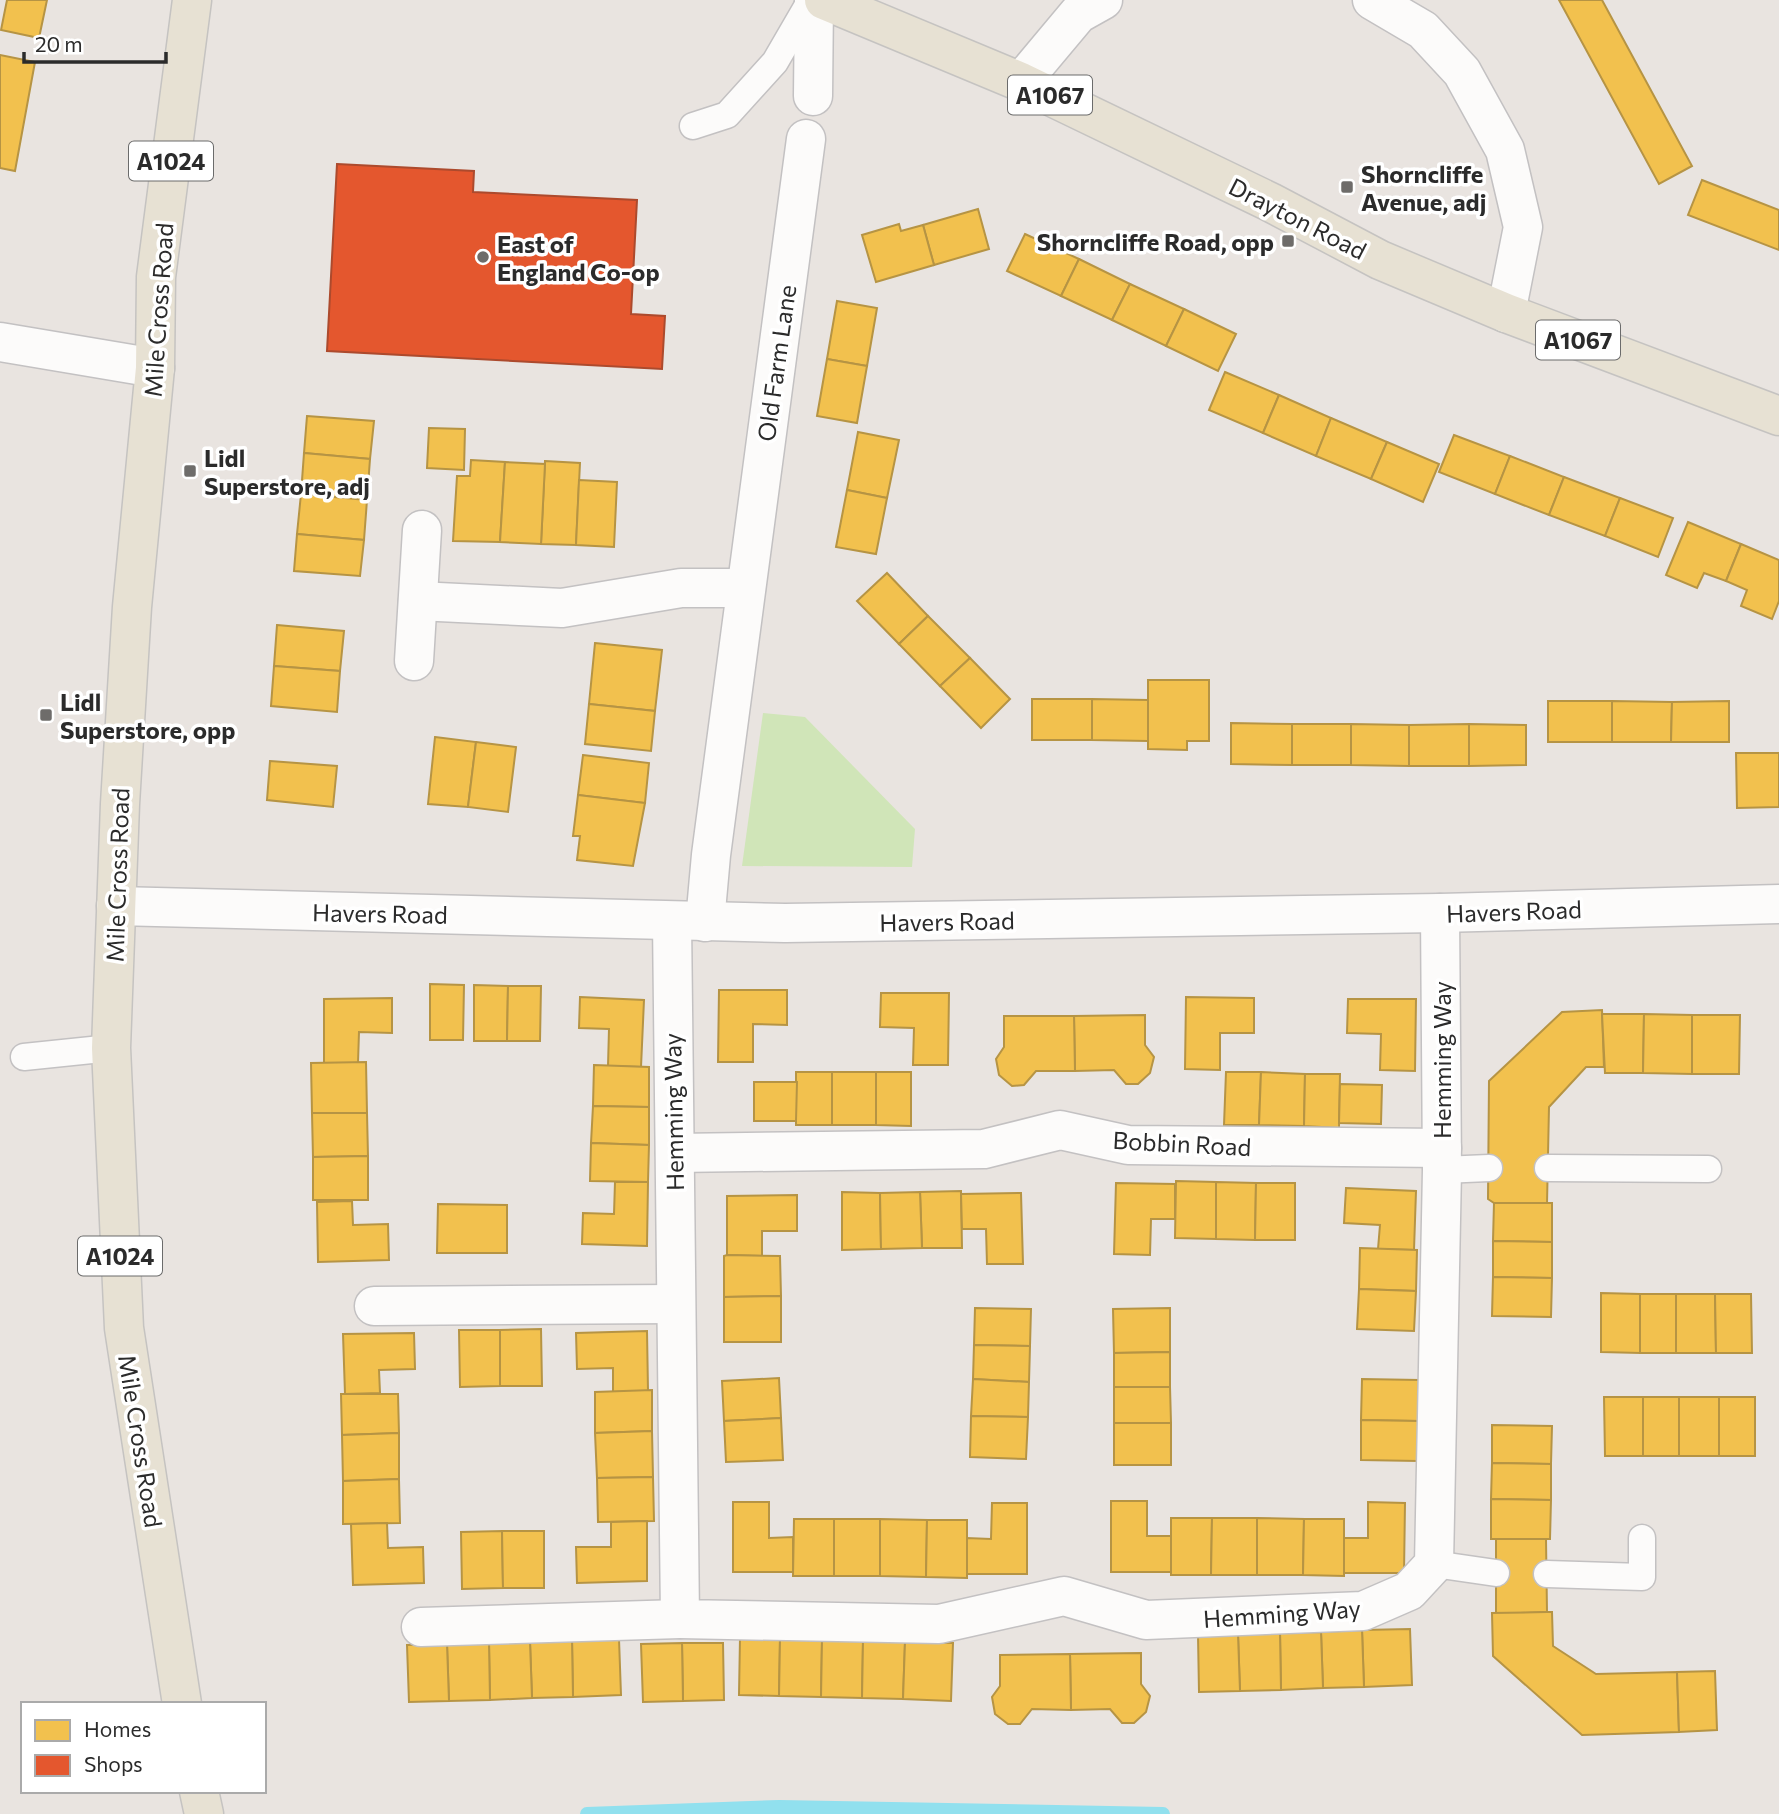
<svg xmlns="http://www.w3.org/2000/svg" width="1779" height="1814" font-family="Commissioner,sans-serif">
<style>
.green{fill:#d0e5b8}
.homes{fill:#f2c14e;stroke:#b69444;stroke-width:2}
.shops{fill:#e4572e;stroke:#ac4a2d;stroke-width:2}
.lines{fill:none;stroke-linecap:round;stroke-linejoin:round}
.stream{stroke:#91e0ee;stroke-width:14}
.service-casing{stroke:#c3c1c2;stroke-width:29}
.minor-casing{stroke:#c3c1c2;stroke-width:41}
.primary-casing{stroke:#c5c3c1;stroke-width:41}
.service{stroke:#fcfbfa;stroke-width:26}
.minor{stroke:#fcfbfa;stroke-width:38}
.primary{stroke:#e7e1d3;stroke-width:38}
.poi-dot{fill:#6e6c6a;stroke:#fff;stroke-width:2.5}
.labels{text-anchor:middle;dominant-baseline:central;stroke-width:7;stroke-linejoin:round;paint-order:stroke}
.shield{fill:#fff;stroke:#6b6b6b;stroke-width:2}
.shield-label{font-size:23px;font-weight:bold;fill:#2b2b2b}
.poi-label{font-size:24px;font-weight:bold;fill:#2b2b2b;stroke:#fff;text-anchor:start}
.street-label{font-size:24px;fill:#2b2b2b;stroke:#fff}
</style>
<rect width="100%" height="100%" fill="#e9e4e0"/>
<g class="green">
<polygon points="763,713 805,717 915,829 912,867 742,866"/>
<polygon points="779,1807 1163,1814 587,1814"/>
</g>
<g class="homes">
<polygon points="7,0 47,0 39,38 1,30"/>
<polygon points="1559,0 1602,0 1692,166 1659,184"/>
<polygon points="0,55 35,62 15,171 0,168"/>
<polygon points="1702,180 1779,210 1779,250 1688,215"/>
<polygon points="978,209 989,249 934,265 923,225"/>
<polygon points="899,224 901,231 923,225 934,265 876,282 862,235"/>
<polygon points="1025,234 1079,259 1061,296 1007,271"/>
<polygon points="1079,259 1130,284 1112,320 1061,296"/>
<polygon points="1130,284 1184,309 1166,346 1112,320"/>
<polygon points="837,301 877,308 867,366 827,359"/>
<polygon points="1184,309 1236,334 1218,371 1166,346"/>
<polygon points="827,359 867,366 857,423 817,416"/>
<polygon points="1225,372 1279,395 1263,433 1209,410"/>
<polygon points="1279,395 1331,418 1316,456 1263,433"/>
<polygon points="307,416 374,421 370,459 304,453"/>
<polygon points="1331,418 1387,442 1371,479 1316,456"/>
<polygon points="429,428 465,429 464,470 427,468"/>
<polygon points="858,432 899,440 887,498 847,490"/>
<polygon points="1454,435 1510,456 1495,494 1439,472"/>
<polygon points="1387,442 1439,464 1423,502 1371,479"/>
<polygon points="304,453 370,459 367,500 301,494"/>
<polygon points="1510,456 1564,477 1549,515 1495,494"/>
<polygon points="471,460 505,462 500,542 453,541 457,476 470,476"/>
<polygon points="545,461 580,463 576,545 541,544"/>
<polygon points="505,462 545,464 541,544 500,542"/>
<polygon points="1564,477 1620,498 1605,536 1549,515"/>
<polygon points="579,480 617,482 614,547 576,545"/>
<polygon points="847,490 887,498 876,554 836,547"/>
<polygon points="301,494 367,500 364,540 297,534"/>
<polygon points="1620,498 1673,518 1658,557 1605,536"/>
<polygon points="1688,522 1741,544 1726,581 1704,573 1697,588 1666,575"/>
<polygon points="297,534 364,540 360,576 294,571"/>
<polygon points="1741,544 1779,560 1779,601 1772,619 1741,606 1747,590 1726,581"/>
<polygon points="887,573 928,616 899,644 857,601"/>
<polygon points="928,616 970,658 940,686 899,644"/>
<polygon points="277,625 344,631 340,671 274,666"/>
<polygon points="595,643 662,650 655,711 589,704"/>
<polygon points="970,658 1010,699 981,728 940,686"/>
<polygon points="274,666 340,671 337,712 271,706"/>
<polygon points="1148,680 1209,680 1209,741 1187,741 1187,750 1148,749"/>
<rect x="1032" y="699" width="60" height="41"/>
<polygon points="1092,699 1148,700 1148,741 1092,740"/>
<rect x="1548" y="701" width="64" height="41"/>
<polygon points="1612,701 1672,702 1671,742 1612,742"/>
<polygon points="1729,701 1729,742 1671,742 1672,702"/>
<polygon points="589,704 655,711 651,751 585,744"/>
<polygon points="1231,723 1292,724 1292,765 1231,764"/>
<rect x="1292" y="724" width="59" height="41"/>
<polygon points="1351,724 1409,725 1409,766 1351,765"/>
<polygon points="1469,724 1469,766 1409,766 1409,725"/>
<polygon points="1469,724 1526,725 1526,765 1469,766"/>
<polygon points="435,737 476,742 468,807 428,804"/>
<polygon points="476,742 516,747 508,812 468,807"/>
<polygon points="1736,753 1779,753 1779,807 1737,808"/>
<polygon points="583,755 649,763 645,803 578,795"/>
<polygon points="270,761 337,766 333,807 267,800"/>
<polygon points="578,795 645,803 633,866 577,860 580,836 573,836"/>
<polygon points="430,984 464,985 463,1040 430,1040"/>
<polygon points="474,985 508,986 507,1041 474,1041"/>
<polygon points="508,986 541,986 540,1041 507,1041"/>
<polygon points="719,990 787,990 787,1025 753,1024 753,1062 718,1062"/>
<polygon points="881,993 949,993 948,1065 913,1065 914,1028 880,1027"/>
<polygon points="580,997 644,1000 641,1067 608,1066 609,1029 579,1028"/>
<polygon points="1186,997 1254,998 1254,1033 1220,1033 1220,1070 1185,1069"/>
<polygon points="392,998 392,1033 359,1032 358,1063 324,1063 324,999"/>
<polygon points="1348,999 1416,999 1415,1071 1380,1070 1381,1034 1347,1033"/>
<polygon points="1602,1010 1604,1067 1586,1067 1549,1107 1547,1204 1494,1203 1488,1199 1489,1081 1562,1012"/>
<polygon points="1602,1014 1644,1014 1643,1073 1605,1073"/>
<polygon points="1644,1014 1692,1015 1692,1074 1643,1073"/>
<polygon points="1145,1015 1145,1045 1154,1057 1150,1073 1138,1084 1126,1084 1114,1070 1075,1071 1074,1016"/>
<polygon points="1692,1015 1740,1015 1739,1074 1692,1074"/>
<polygon points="1004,1016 1074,1016 1075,1071 1036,1071 1024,1085 1012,1086 999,1075 996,1059 1004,1047"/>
<polygon points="366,1062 367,1113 312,1113 311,1063"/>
<polygon points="594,1065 649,1067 649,1107 593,1106"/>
<rect x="796" y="1072" width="36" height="53"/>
<rect x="832" y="1072" width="44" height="53"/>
<polygon points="876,1072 911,1072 911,1126 876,1125"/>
<polygon points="1226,1072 1261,1072 1259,1125 1224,1125"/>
<polygon points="1261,1072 1305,1074 1304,1126 1259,1125"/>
<polygon points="1305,1074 1340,1074 1339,1128 1304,1126"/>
<polygon points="754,1082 797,1082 796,1121 754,1121"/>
<polygon points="1340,1084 1382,1085 1381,1124 1339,1123"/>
<polygon points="593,1106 649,1107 649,1145 591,1143"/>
<polygon points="312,1113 367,1113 368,1156 313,1157"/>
<polygon points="591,1143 649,1145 648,1182 590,1181"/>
<polygon points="368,1156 368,1200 313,1200 313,1157"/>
<polygon points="1176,1181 1216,1182 1216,1239 1175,1238"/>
<polygon points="615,1182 648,1182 647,1246 582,1244 583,1213 614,1214"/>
<polygon points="1216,1182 1256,1183 1255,1240 1216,1239"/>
<polygon points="1116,1183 1175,1184 1175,1219 1151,1219 1150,1255 1114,1254"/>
<polygon points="1256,1183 1295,1183 1295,1240 1255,1240"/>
<polygon points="1346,1188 1416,1191 1414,1250 1378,1249 1380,1225 1344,1223"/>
<polygon points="961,1191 962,1248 922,1248 920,1192"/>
<polygon points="842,1192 880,1193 881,1249 842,1250"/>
<polygon points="920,1192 922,1248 881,1249 880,1193"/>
<polygon points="1021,1193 1023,1264 987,1264 986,1229 962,1229 961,1194"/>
<polygon points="797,1195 797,1231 762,1231 762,1256 727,1255 727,1196"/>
<polygon points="352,1201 353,1225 388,1224 389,1260 318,1262 317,1202"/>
<polygon points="1494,1203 1552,1203 1552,1242 1493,1241"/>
<polygon points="438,1204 507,1205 507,1253 437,1253"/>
<polygon points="1493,1241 1552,1242 1552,1278 1493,1277"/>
<polygon points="1360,1248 1417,1250 1416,1291 1359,1289"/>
<polygon points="727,1255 780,1256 781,1296 724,1297 724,1256"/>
<polygon points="1493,1277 1552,1278 1551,1317 1492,1316"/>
<polygon points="1359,1289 1416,1291 1414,1331 1357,1329"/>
<polygon points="1601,1293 1640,1294 1640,1353 1601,1352"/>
<rect x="1640" y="1294" width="36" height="59"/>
<polygon points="1676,1294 1715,1294 1716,1353 1676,1353"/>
<polygon points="1715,1294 1751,1294 1752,1353 1716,1353"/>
<polygon points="781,1296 781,1342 724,1342 724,1297"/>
<polygon points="975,1308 1031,1309 1030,1346 974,1345"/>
<polygon points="1170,1308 1170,1352 1114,1353 1113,1309"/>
<polygon points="541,1329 542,1386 500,1386 500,1330"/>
<polygon points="459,1330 500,1330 500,1386 460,1387"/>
<polygon points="647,1331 648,1391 613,1392 613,1368 577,1369 576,1333"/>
<polygon points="414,1333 415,1369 379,1370 380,1393 345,1394 343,1334"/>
<polygon points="974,1345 1030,1346 1029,1382 973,1379"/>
<polygon points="1170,1352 1170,1387 1114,1387 1114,1353"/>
<polygon points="779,1378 781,1418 724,1421 722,1381"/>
<polygon points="973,1379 1029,1382 1028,1417 971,1416"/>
<polygon points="1362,1379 1419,1380 1418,1421 1361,1420"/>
<polygon points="1114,1387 1170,1387 1171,1423 1114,1423"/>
<polygon points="652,1390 652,1431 595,1433 595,1392"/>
<polygon points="341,1394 398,1394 399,1433 342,1435"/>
<polygon points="1604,1397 1643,1397 1643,1456 1605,1456"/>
<rect x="1643" y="1397" width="36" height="59"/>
<rect x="1679" y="1397" width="40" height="59"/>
<rect x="1719" y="1397" width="36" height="59"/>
<polygon points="971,1416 1028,1417 1026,1459 970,1457"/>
<polygon points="781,1418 783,1460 726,1462 724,1421"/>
<polygon points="1361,1420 1418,1421 1418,1461 1361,1460"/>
<rect x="1114" y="1423" width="57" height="42"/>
<polygon points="1492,1425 1552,1426 1551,1464 1492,1463"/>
<polygon points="652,1431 653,1477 597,1478 595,1433"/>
<polygon points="399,1433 399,1479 343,1481 342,1435"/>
<polygon points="1492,1463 1551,1464 1551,1500 1491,1499"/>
<polygon points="653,1477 654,1521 598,1522 597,1478"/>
<polygon points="399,1479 400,1523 343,1524 343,1481"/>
<polygon points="1491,1499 1551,1500 1550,1539 1491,1539"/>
<polygon points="1111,1501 1147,1501 1147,1536 1171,1536 1171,1572 1111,1572"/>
<polygon points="733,1502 769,1502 769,1538 793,1537 793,1572 733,1572"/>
<polygon points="1368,1502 1405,1503 1404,1573 1344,1573 1344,1538 1368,1538"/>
<polygon points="992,1503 1027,1503 1027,1574 967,1574 967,1538 991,1539"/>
<polygon points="1171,1518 1212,1518 1211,1575 1171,1575"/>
<polygon points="1212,1518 1257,1518 1257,1575 1211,1575"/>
<polygon points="1257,1518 1304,1519 1303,1575 1257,1575"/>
<polygon points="794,1519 834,1519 834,1576 793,1576"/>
<rect x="834" y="1519" width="46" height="57"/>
<polygon points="880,1519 927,1520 926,1577 880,1576"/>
<polygon points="1304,1519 1344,1519 1344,1576 1303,1575"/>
<polygon points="927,1520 967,1520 967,1578 926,1577"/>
<polygon points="647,1521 647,1581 577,1583 576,1547 611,1547 611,1522"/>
<polygon points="387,1523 388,1548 423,1547 424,1583 353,1585 351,1524"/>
<polygon points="502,1531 503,1588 462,1589 461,1532"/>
<polygon points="502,1531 544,1531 544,1588 503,1588"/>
<polygon points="1496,1539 1546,1539 1547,1612 1496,1614"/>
<polygon points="1547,1612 1552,1612 1553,1646 1596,1674 1677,1672 1679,1732 1582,1735 1493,1656 1492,1613"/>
<polygon points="1410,1629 1412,1685 1364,1687 1362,1630"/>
<polygon points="1362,1630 1364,1687 1323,1688 1321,1632"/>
<polygon points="1321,1632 1323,1688 1281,1690 1280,1633"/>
<polygon points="1280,1633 1281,1690 1240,1691 1238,1634"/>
<polygon points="1238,1634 1240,1691 1199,1692 1198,1635"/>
<polygon points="740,1638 780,1639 779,1696 739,1695"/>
<polygon points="619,1639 621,1695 573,1697 572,1640"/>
<polygon points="780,1639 822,1640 821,1697 779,1696"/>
<polygon points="572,1640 573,1697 532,1698 530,1642"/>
<polygon points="822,1640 863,1641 862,1698 821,1697"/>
<polygon points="863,1641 905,1642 903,1699 862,1698"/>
<polygon points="530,1642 532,1698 490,1700 489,1643"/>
<polygon points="905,1642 953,1643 951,1701 903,1699"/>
<polygon points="489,1643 490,1700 449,1701 447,1644"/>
<polygon points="682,1643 723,1643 724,1700 683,1701"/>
<polygon points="682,1643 683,1701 643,1702 641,1644"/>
<polygon points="447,1644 449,1701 409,1702 407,1645"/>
<polygon points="1141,1653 1141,1684 1150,1696 1146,1712 1134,1723 1122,1723 1110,1709 1071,1710 1070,1654"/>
<polygon points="1070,1654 1071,1710 1032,1709 1020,1724 1008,1724 995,1714 992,1697 1000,1686 1000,1655"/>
<polygon points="1715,1671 1717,1730 1679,1732 1677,1672"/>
</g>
<polygon class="shops" points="337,164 474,171 473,192 637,200 631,314 665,316 662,369 327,351"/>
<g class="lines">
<polyline class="stream" points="587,1814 779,1807 1163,1814"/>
<defs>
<g id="service">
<polyline points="693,126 727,115 775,62 811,0"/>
<polyline points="24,1057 111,1048"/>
<polyline points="1548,1168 1708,1169"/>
<polyline points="1442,1170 1489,1168"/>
<polyline points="1434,1564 1496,1573"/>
<polyline points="1547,1574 1642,1577 1642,1538"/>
</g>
<g id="minor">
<polyline points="1372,0 1423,30 1462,72 1505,150 1523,227 1506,313"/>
<polyline points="1021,82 1078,14 1103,0"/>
<polyline points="813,96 814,0"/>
<polyline points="0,342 155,368"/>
<polyline points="418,601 562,608 681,588 746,588"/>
<polyline points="414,661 422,530"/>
<polyline points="116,906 785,923 1440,913 1779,904"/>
<polyline points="672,921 680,1619 939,1624 1064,1596 1146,1620 1363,1611 1409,1591 1434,1564 1442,1170 1440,913"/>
<polyline points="705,922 711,855 806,139"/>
<polyline points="675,1153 984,1149 1060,1130 1128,1145 1442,1148"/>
<polyline points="374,1306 674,1304"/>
<polyline points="421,1627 680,1619"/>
</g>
<g id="primary">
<polyline points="824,0 1021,82 1270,202 1380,260 1506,313 1779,416"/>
<polyline points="182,1704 124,1328 111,1048 120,804 132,607 155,368 156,277 192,0"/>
<polyline points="199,1791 204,1814"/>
</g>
</defs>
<use href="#service" class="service-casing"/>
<use href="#minor" class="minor-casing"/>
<use href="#primary" class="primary-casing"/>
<use href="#service" class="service"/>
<use href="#minor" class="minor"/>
<use href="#primary" class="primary"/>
</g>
<g class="poi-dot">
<rect x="1340" y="180" width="14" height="14" rx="3.5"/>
<rect x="1281" y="234" width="14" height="14" rx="3.5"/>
<circle cx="483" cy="257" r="7"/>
<rect x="183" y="464" width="14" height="14" rx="3.5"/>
<rect x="39" y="708" width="14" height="14" rx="3.5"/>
</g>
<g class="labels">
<g class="shield">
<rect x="1008" y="75.5" width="84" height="39" rx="5"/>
<rect x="129" y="141.5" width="84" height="39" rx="5"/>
<rect x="1536" y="320.5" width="84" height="39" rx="5"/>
<rect x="78" y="1236.5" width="84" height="39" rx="5"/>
</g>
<g class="shield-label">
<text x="1050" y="95">A1067</text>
<text x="171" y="161">A1024</text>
<text x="1578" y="340">A1067</text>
<text x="120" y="1256">A1024</text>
</g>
<g class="poi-label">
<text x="1361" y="173">Shorncliffe<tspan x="1361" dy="28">Avenue, adj</tspan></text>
<text x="1274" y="241" text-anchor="end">Shorncliffe Road, opp</text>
<text x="497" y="243">East of<tspan x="497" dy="28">England Co-op</tspan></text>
<text x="204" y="457">Lidl<tspan x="204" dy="28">Superstore, adj</tspan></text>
<text x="60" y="701">Lidl<tspan x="60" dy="28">Superstore, opp</tspan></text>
</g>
<g class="street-label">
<text transform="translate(1298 218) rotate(27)">Drayton Road</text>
<text transform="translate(158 310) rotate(-86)">Mile Cross Road</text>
<text transform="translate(776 363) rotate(-82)">Old Farm Lane</text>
<text transform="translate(117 875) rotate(-88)">Mile Cross Road</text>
<text transform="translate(1514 911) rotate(-2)">Havers Road</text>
<text transform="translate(380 913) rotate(1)">Havers Road</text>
<text transform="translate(947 921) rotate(-1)">Havers Road</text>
<text transform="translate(1441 1060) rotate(-90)">Hemming Way</text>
<text transform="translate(673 1112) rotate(-91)">Hemming Way</text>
<text transform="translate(1182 1143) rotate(3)">Bobbin Road</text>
<text transform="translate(141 1441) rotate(81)">Mile Cross Road</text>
<text transform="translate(1282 1613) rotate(-4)">Hemming Way</text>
</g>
</g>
<rect x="21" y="1702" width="245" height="91" fill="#ffffff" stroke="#aaaaaa" stroke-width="2"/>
<rect x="35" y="1720" width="35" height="21" fill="#f2c14e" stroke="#aaaaaa" stroke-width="2"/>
<text x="84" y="1737" font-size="21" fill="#2b2b2b">Homes</text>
<rect x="35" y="1755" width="35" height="21" fill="#e4572e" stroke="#aaaaaa" stroke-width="2"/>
<text x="84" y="1772" font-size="21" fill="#2b2b2b">Shops</text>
<path d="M24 52v10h142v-10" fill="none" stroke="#2b2b2b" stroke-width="3.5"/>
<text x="35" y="52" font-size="21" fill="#2b2b2b" stroke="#ffffff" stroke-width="5" paint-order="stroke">20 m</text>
</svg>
